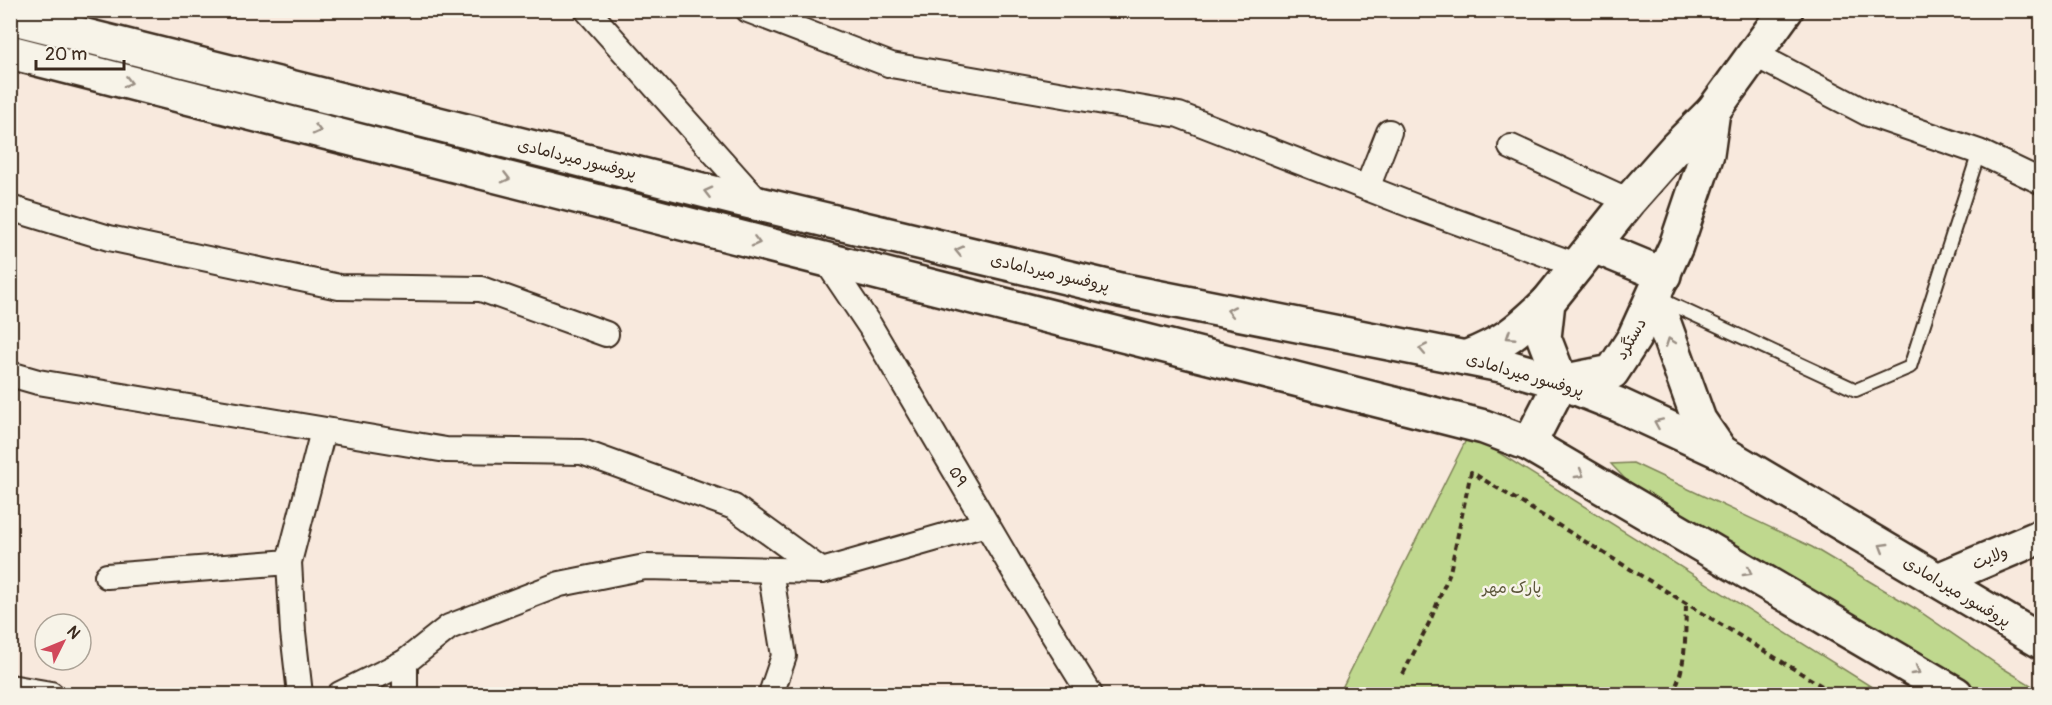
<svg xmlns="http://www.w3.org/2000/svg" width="2052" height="705" font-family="Pangolin,'Playpen Sans Arabic',sans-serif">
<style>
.green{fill:#bfd88e;stroke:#7d8156;stroke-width:1.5}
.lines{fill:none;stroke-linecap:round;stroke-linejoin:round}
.lane-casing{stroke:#3b2a1e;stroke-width:16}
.street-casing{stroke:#3b2a1e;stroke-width:28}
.secondary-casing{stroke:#3b2a1e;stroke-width:38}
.path{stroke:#3b2a1e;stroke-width:4;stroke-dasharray:6 4.5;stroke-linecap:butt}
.lane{stroke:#f7f3e8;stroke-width:12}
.street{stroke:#f7f3e8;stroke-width:24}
.secondary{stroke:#f7f3e8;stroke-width:33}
.oneway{stroke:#998e83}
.labels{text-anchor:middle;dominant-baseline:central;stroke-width:5;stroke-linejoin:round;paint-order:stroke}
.street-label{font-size:16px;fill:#3b2a1e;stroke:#f7f3e8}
.park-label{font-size:16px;fill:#5c563a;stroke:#f7f3e8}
</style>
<rect width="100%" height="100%" fill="#f8e9dd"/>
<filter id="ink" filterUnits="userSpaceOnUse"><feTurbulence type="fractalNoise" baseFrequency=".0167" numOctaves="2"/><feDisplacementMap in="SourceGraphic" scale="12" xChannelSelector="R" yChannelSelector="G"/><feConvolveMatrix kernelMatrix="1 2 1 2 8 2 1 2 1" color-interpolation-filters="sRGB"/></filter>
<g filter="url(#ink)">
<g class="green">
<polygon points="1469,434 1883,694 1339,694"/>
<polygon points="1633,463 1812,547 1916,609 2001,667 2041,691 2041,694 1983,694 1626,480 1611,464"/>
</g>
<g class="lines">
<defs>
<polyline id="lane" points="1660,299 1856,390 1910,367 1979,152"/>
<g id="street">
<polyline points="587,10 760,204"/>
<polyline points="748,10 891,65 1179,115 1416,207 1576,265"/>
<polyline points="1754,54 1869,114 1979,152 2042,182"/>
<polyline points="1511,147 1629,201"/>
<polyline points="1367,188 1389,132"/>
<polyline points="10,208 109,238 339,287 481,289 606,334"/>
<polyline points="825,259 870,326 1020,581 1090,694"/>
<polyline points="10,374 38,382 446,450 582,452 734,507 822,571"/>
<polyline points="770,570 784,656 771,694"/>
<polyline points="107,576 289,562"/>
<polyline points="405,662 405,694"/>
<polyline points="10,687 51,694"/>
<polyline points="300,694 293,632 289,562 323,431"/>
<polyline points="340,694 405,662 449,627 560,584 645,567 822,571 986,524"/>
</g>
<g id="secondary">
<polyline points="10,17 738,199 1120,290 1501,365 1561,382 1619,405 1721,452 2042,642"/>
<polyline points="10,52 1484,427 1529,444 1956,694"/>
<polygon points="1713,111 1707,154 1676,246 1634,338 1612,372 1561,382 1544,338 1548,302 1629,201 1675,149"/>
<polyline points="1713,111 1786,10"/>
<polyline points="1594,246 1664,275"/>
<polyline points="1654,296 1699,420 1721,452"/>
<path d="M1465,358C1504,343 1518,331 1548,302"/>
<polyline points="1529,444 1561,382"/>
<polyline points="1938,580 2042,536"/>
</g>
</defs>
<use href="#lane" class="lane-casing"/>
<use href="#street" class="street-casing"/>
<use href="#secondary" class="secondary-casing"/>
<g class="path">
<polyline points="1403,674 1430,621 1450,572 1471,472 1835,694"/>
<path d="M1672,694C1687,668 1685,635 1686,605"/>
</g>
<use href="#lane" class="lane"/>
<use href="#street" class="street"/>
<use href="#secondary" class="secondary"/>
</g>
<defs><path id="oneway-chevron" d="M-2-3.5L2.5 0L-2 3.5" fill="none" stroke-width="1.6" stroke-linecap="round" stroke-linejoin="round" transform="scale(1.5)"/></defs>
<g class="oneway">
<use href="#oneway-chevron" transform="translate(128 82) rotate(14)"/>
<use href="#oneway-chevron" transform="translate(317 130) rotate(14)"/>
<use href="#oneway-chevron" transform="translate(506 178) rotate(14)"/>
<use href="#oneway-chevron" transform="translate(708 192) rotate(-166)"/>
<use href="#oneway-chevron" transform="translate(756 242) rotate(14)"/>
<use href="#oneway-chevron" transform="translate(959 251) rotate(-167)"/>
<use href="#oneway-chevron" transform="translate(1231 311) rotate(-169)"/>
<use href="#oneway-chevron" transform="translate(1510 336) rotate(147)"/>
<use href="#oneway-chevron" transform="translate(1670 342) rotate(-110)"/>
<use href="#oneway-chevron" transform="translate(1423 349) rotate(-169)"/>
<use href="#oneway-chevron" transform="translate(1658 423) rotate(-156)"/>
<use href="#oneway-chevron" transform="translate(1580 474) rotate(30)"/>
<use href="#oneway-chevron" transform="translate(1883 547) rotate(-149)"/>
<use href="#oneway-chevron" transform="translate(1748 572) rotate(30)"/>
<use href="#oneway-chevron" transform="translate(1916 671) rotate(30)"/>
</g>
</g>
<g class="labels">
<g class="street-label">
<text transform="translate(577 159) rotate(14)">پروفسور میردامادی</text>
<text transform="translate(1050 273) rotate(13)">پروفسور میردامادی</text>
<text transform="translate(1631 339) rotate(-60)">دستگرد</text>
<text transform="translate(1525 375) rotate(16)">پروفسور میردامادی</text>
<text transform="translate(958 477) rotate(60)">۵۹</text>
<text transform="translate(1990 558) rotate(-23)">ولایت</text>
<text transform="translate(1957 592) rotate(31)">پروفسور میردامادی</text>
</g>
<g class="park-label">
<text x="1512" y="588">پارک مهر</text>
</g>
</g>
<rect width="2052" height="705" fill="none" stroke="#f7f3e8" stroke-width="36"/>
<rect x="18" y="18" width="2016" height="669" fill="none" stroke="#3b2a1e" stroke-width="2" filter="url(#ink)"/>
<g transform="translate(63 642) rotate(47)"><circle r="28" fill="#f7f3e8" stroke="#aca397" stroke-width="1.5"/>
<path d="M0-4.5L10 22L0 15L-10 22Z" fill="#d1495b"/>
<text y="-9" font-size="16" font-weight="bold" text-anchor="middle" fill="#3b2a1e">N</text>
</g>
<path d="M36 60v9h88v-9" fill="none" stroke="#3b2a1e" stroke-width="3"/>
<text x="45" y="60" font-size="18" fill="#3b2a1e" stroke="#f7f3e8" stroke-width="4.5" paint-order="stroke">20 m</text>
</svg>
